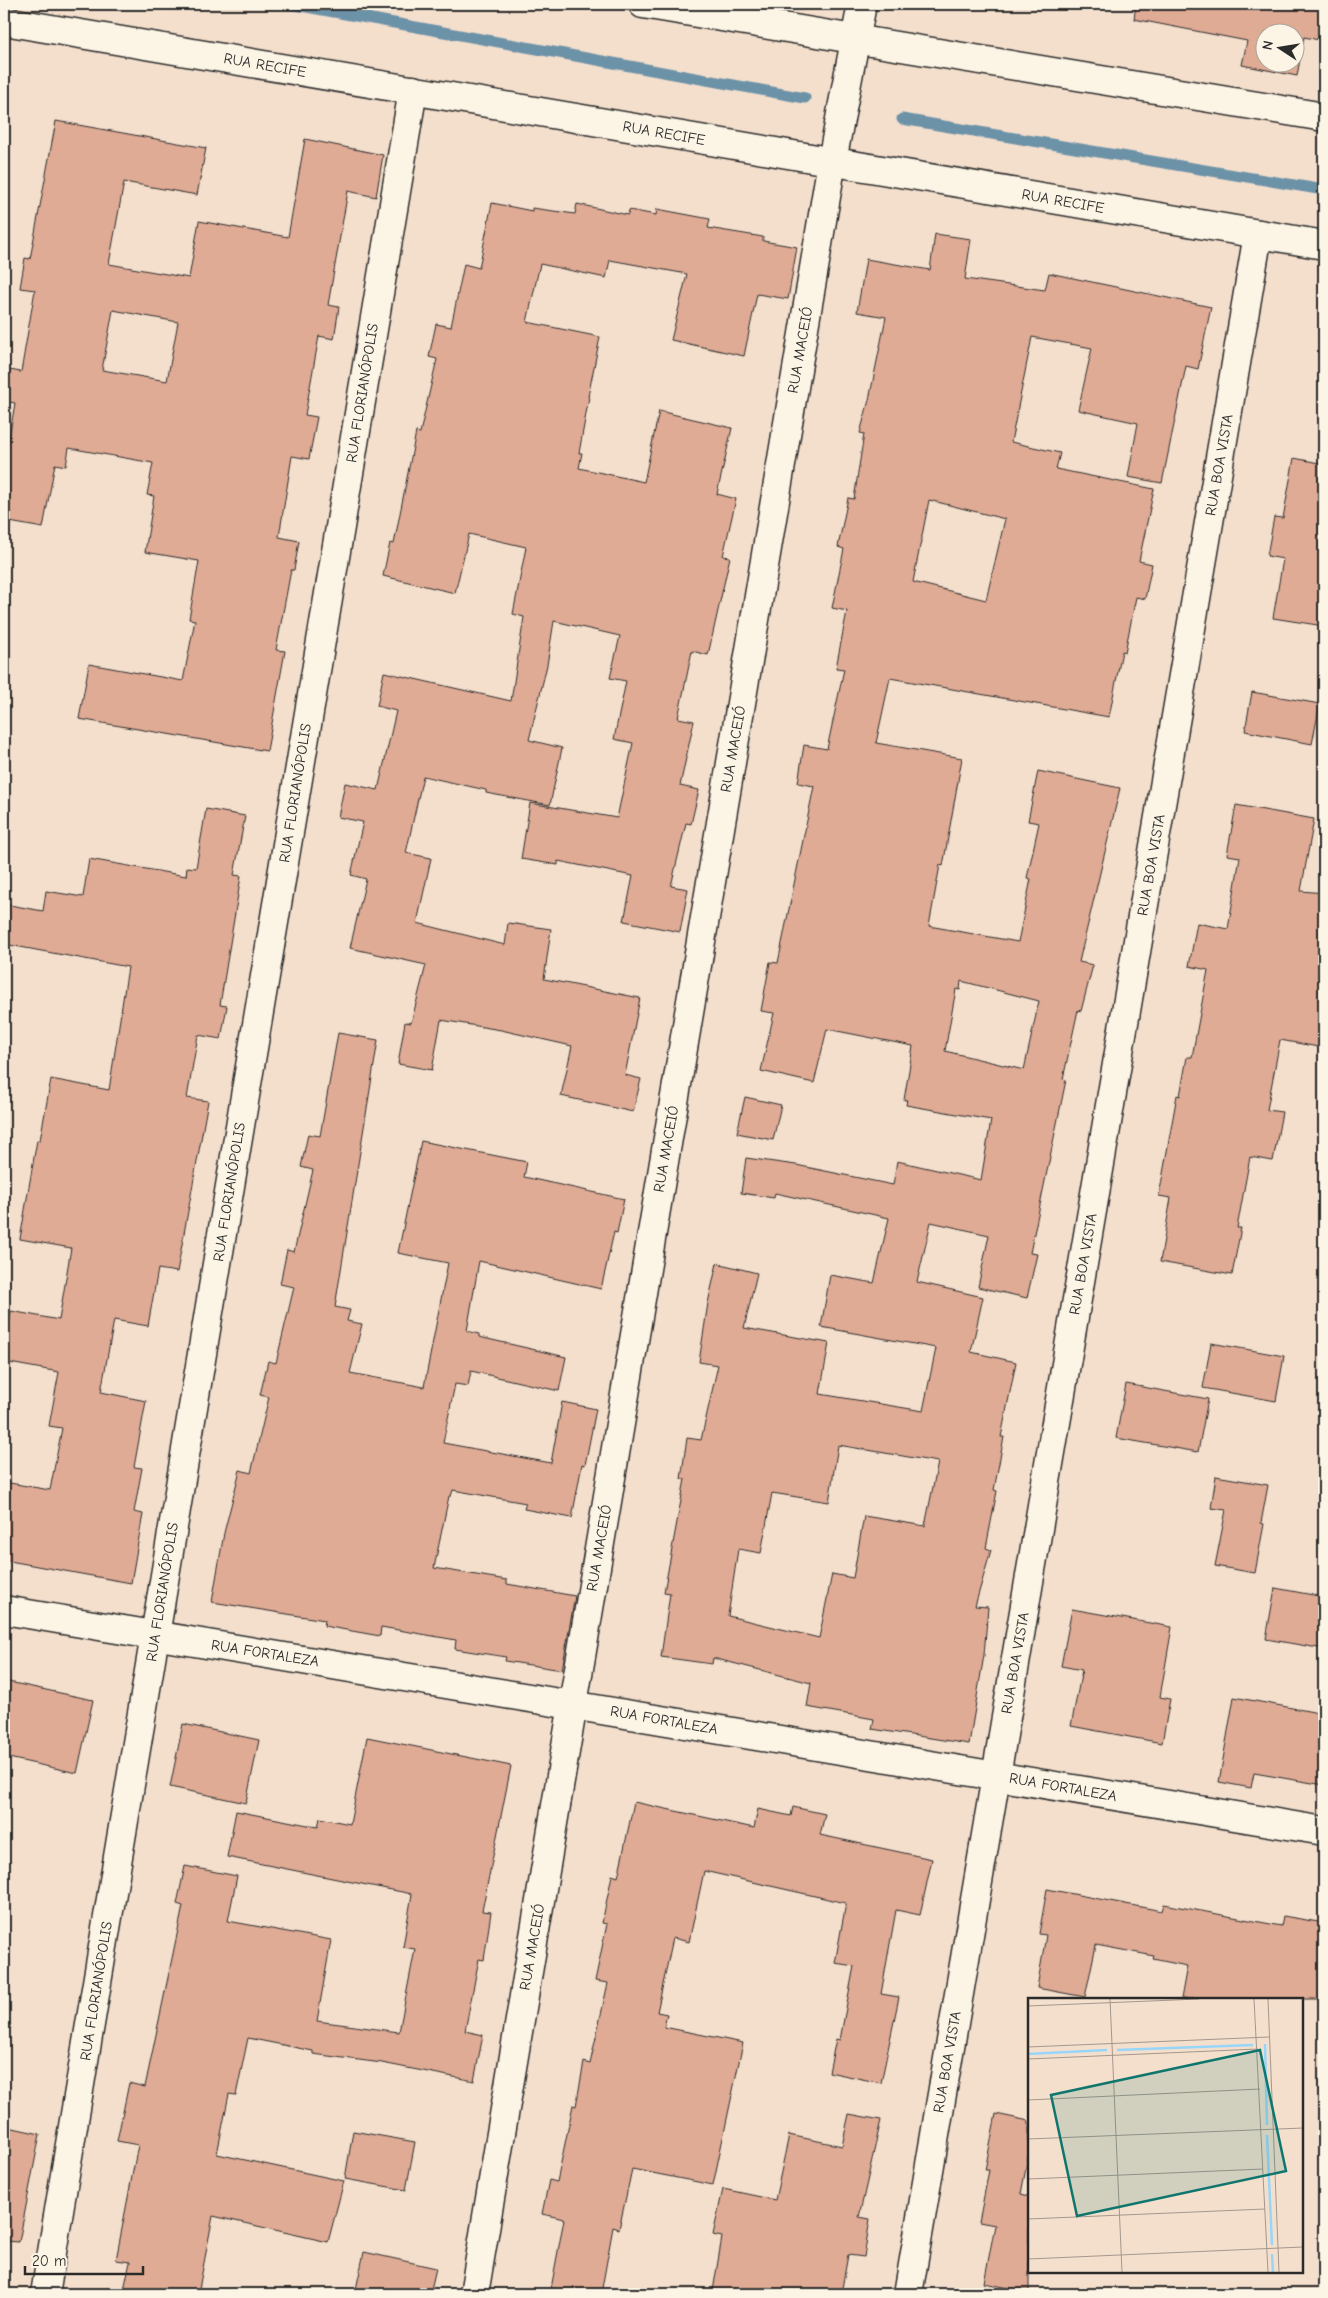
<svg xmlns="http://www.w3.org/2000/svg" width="1328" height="2298" font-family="'Comic Neue',sans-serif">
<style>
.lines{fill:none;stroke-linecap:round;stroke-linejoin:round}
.stream{stroke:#6c92a7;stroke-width:11}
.building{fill:#e0ab95;stroke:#2b2b2b;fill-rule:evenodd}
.minor-casing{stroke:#2b2b2b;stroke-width:31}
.minor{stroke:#fcf5e5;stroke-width:28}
.labels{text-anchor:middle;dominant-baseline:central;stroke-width:4.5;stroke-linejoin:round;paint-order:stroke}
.street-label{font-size:15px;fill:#2b2b2b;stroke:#fcf5e5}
.inset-river{fill:none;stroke:#98d6f9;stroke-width:2.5}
.inset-road{fill:none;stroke:#a4978c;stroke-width:1}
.view{fill:#0f766e;fill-opacity:0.15;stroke:#0f766e;stroke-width:2.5}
.inset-edge{fill:none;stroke:#2b2b2b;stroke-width:2.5}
</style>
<rect width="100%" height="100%" fill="#f4dfcd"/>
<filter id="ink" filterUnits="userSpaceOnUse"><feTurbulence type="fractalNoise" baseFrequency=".02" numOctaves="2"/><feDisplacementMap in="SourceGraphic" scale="10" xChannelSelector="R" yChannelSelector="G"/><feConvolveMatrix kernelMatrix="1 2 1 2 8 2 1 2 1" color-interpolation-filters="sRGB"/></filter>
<g filter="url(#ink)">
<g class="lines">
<g class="stream">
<polyline points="290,4 805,98"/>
<polyline points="902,119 1324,190"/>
</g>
</g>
<g class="building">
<path d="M1136,4H1324V41L1304,37L1297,76L1242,65L1247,41L1134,19ZM1266,32H1296V62H1266Z"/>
<path d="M56,121L206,148L197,195L124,182L109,264L189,278L199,221L288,237L305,139L383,155L376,197L348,191L328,305L339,307L334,339L319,336L305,415L317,417L309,459L292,456L279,537L299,541L294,570H291L276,650L285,651L267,751L79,719L89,664L183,681L195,620L189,619L199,561L145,552L154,496L147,495L153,463L69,448L66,466L55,464L43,528L4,521V468L15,403L4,401V369L21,372L35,290L20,288L25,258L30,259ZM113,310L178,322L167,381L102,370Z"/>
<polygon points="492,203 532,211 532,208 575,214 577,204 628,215 629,210 656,215 657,209 710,219 708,228 763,237 763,241 797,247 788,299 757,294 744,356 671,340 687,274 610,260 606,278 540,264 527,322 600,337 588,397 589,397 579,453 582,453 579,468 644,482 659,411 732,428 717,494 736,499 723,556 730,557 708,655 692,651 678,718 694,721 680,786 699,790 691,824 686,823 671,886 688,889 680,932 624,921 633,876 558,861 558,865 521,859 530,803 617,818 633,743 614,739 626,681 610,678 620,636 554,621 547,665 529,740 562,748 550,805 486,793 486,790 423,776 406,853 431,858 417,923 505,945 508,923 551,929 544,979 640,998 625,1075 641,1079 633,1112 561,1096 572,1046 501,1030 441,1020 432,1070 398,1064 405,1022 411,1023 426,965 350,948 366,879 351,875 363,822 338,817 345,783 378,790 396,711 377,706 384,672 511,701 524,617 513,614 526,547 469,534 455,593 383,576 390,543 394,544 416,432 420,433 437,359 429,357 436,324 451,327 464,264 479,268"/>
<path d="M935,234L971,239L965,279L1045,290L1049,273L1211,307L1198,369L1186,366L1162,483L1128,477L1138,423L1078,410L1092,348L1032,337L1011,442L1060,453L1056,469L1154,489L1139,561L1152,564L1145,599L1136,597L1125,652L1122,651L1109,717L890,678L876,743L962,758L943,866L940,865L929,926L1018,942L1031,879L1027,878L1039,823L1028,821L1038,771L1120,788L1079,962L1093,965L1081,1011L1078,1010L1063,1079L1066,1080L1030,1253L1037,1254L1027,1298L978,1287L989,1235L931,1222L917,1282L983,1297L971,1352L1016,1362L1001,1437H1004L994,1490L997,1491L986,1548L991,1550L975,1606L988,1607L984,1655L969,1744L872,1729L874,1719L807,1707L811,1683L713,1658L712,1664L661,1657L670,1593L664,1592L685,1479H681L687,1438L701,1440L718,1365L699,1362L708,1303L717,1263L757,1273L744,1328L829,1343L820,1394L923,1411L936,1348L821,1327L830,1275L874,1283L889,1218L775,1193L774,1198L741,1193L746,1158L796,1165L893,1185L897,1161L981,1180L991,1120L906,1105L907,1100H904L913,1046L827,1029L814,1083L761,1071L774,1013L761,1011L770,962L778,963L814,786L798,783L804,745L827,749L844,669L836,668L847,611L832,608L844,549L838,547L848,498L854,499L864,434L860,433L869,400L886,317L857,312L866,259L930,270ZM929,500L1005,519L986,600L913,582ZM961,981L1039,1001L1024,1070L945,1051L956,989L960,990ZM838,1445L938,1462L925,1526L864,1516L853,1578L832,1574L819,1638L728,1616L738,1549L761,1553L772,1493L829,1502Z"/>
<polygon points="1294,458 1324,464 1324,626 1273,618 1283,559 1267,556 1274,517 1283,518"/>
<polygon points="1252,692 1320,704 1312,744 1245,731"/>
<polygon points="1236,805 1314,819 1301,891 1324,893 1324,1048 1280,1040 1267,1110 1282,1112 1273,1161 1250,1157 1237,1228 1241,1228 1232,1275 1160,1262 1171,1198 1159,1196 1177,1095 1180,1096 1187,1057 1192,1057 1208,970 1189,966 1197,923 1228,929 1240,857 1227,855"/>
<polygon points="206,809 245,816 234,875 241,876 220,1005 227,1006 221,1039 198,1035 187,1098 208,1101 177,1272 158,1269 148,1326 114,1320 101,1392 146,1401 134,1467 142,1468 134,1512 143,1514 131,1583 4,1560 4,1482 50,1490 62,1428 49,1426 59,1372 4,1362 11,1311 59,1320 71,1248 20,1239 37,1140 40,1140 51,1079 109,1090 128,967 4,944 4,904 43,911 46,891 83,897 89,859 186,876 187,867 196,868"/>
<polygon points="338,1033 378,1040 335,1307 350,1310 347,1321 362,1324 350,1373 424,1387 448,1263 398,1253 421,1141 527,1162 524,1177 624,1199 617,1233 614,1232 601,1289 479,1261 467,1331 479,1334 479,1337 566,1357 559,1391 471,1371 468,1386 455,1384 443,1443 551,1463 562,1402 596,1409 585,1465 582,1464 572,1518 524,1509 526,1503 453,1490 451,1496 449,1496 434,1568 507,1580 507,1584 575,1596 562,1670 505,1661 506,1657 455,1649 456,1640 381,1627 380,1636 324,1626 325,1620 212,1602 224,1533 240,1470 251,1473 269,1397 260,1395 268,1361 276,1363 294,1287 280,1284 287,1250 294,1252 313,1170 301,1167 308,1134 320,1136"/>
<polygon points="745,1097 781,1105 773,1140 737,1133"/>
<polygon points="1211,1343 1284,1356 1276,1401 1203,1388"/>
<polygon points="1126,1384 1208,1399 1198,1452 1116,1438"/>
<polygon points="1216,1476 1268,1485 1261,1523 1264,1524 1255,1573 1215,1566 1226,1510 1211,1508"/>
<polygon points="1275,1588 1324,1597 1324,1649 1266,1639"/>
<polygon points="1072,1609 1172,1627 1160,1697 1170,1699 1162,1743 1071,1726 1082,1670 1061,1666"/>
<polygon points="4,1681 93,1700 77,1773 4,1757"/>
<polygon points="1234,1697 1324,1714 1324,1785 1254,1773 1251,1788 1219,1782"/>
<polygon points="183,1724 259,1740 246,1803 170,1787"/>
<polygon points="367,1737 511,1766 482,1911 491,1912 484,1960 479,1959 465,2031 483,2035 474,2081 382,2063 313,2054 313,2051 248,2038 236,2095 229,2094 217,2154 344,2181 328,2242 213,2216 198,2294 123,2294 130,2262 116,2260 138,2145 117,2141 129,2083 145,2087 183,1906 177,1904 185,1866 237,1876 228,1921 331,1940 317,2021 399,2032 415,1949 403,1947 412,1894 227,1857 236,1811 318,1827 320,1818 350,1824"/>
<polygon points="634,1802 754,1828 758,1809 791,1816 793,1807 825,1814 820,1835 932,1859 920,1915 896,1910 881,1994 899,1997 881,2083 829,2072 836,2039 840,2040 854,1966 835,1963 846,1903 704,1871 689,1942 673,1938 657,2012 667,2014 664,2027 743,2043 713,2185 632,2169 619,2229 613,2227 601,2294 550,2294 564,2219 542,2214 549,2180 557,2182 573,2105 576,2106 584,2062 590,2064 608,1983 595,1981 607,1924 602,1923 612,1875 618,1877"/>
<polygon points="1047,1889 1162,1911 1164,1904 1281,1926 1283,1916 1324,1923 1324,1999 1181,1999 1187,1966 1153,1959 1154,1956 1096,1945 1085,1997 1037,1988 1046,1935 1039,1934"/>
<polygon points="849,2114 881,2120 859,2217 870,2219 864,2257 848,2255 841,2294 731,2294 713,2291 722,2237 713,2235 723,2189 775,2200 789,2135 842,2146"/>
<polygon points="996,2114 1029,2121 1029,2152 1021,2194 1029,2196 1029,2292 984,2283 995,2225 979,2222 989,2170 985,2170"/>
<polygon points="4,2126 40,2134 19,2242 4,2241"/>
<polygon points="353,2131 415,2142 406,2190 345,2179"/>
<polygon points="364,2252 436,2268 430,2294 355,2294"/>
</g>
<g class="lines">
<defs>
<g id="minor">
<polyline points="643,4 1324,117"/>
<polyline points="4,21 1324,245"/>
<polyline points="4,1610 1324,1831"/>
<polyline points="45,2294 413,90"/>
<polyline points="474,2294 832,161 862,4"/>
<polyline points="908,2294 1258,234"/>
</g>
</defs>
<use href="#minor" class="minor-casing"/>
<use href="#minor" class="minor"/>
</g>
</g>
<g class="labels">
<g class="street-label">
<text transform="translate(265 65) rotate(10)">RUA RECIFE</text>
<text transform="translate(664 133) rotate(10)">RUA RECIFE</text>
<text transform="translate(1063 201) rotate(10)">RUA RECIFE</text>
<text transform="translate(800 350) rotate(-80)">RUA MACEIÓ</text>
<text transform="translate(362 393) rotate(-81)">RUA FLORIANÓPOLIS</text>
<text transform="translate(1219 465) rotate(-80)">RUA BOA VISTA</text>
<text transform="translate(733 749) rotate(-80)">RUA MACEIÓ</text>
<text transform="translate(295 793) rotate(-81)">RUA FLORIANÓPOLIS</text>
<text transform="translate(1151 865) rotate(-80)">RUA BOA VISTA</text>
<text transform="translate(666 1149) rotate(-80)">RUA MACEIÓ</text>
<text transform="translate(229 1192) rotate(-81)">RUA FLORIANÓPOLIS</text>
<text transform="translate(1083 1264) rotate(-80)">RUA BOA VISTA</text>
<text transform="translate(599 1548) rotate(-80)">RUA MACEIÓ</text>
<text transform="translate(162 1592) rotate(-81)">RUA FLORIANÓPOLIS</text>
<text transform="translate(265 1653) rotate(9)">RUA FORTALEZA</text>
<text transform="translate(1015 1663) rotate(-80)">RUA BOA VISTA</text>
<text transform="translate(664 1720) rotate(10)">RUA FORTALEZA</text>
<text transform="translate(1063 1787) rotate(10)">RUA FORTALEZA</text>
<text transform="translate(532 1947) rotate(-80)">RUA MACEIÓ</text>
<text transform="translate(96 1991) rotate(-81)">RUA FLORIANÓPOLIS</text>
<text transform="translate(947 2062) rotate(-80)">RUA BOA VISTA</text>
</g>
</g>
<g transform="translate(1028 1998)">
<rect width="275" height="275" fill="#f4dfcd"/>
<path class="inset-river" d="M237,46L239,127M89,52L225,47M0,56L79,52M239,137L244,247M244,256L245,274"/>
<path class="inset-road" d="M82,1L94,274M226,1L240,274M240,1L251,274M0,8L171,1M0,49L241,39M0,61L230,51M0,102L232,91M0,141L275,130M0,181L235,171M0,221L237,211M0,261L275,249"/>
<path class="view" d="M232,52L258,173L49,218L23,97Z"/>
<rect width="275" height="275" class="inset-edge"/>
</g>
<rect width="1328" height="2298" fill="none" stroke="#fcf5e5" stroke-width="20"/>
<rect x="10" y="10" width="1308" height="2278" fill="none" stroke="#2b2b2b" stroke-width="2" filter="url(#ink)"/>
<g transform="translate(1280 48) rotate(282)"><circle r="24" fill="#fcf5e5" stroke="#a8a49b"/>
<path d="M0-4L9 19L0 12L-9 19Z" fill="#2b2b2b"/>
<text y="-8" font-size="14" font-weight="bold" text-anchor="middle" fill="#2b2b2b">N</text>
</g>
<path d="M25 2266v8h118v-8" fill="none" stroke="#2b2b2b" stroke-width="2.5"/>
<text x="32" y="2266" font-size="15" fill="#2b2b2b" stroke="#fcf5e5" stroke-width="4" paint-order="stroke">20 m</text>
</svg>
